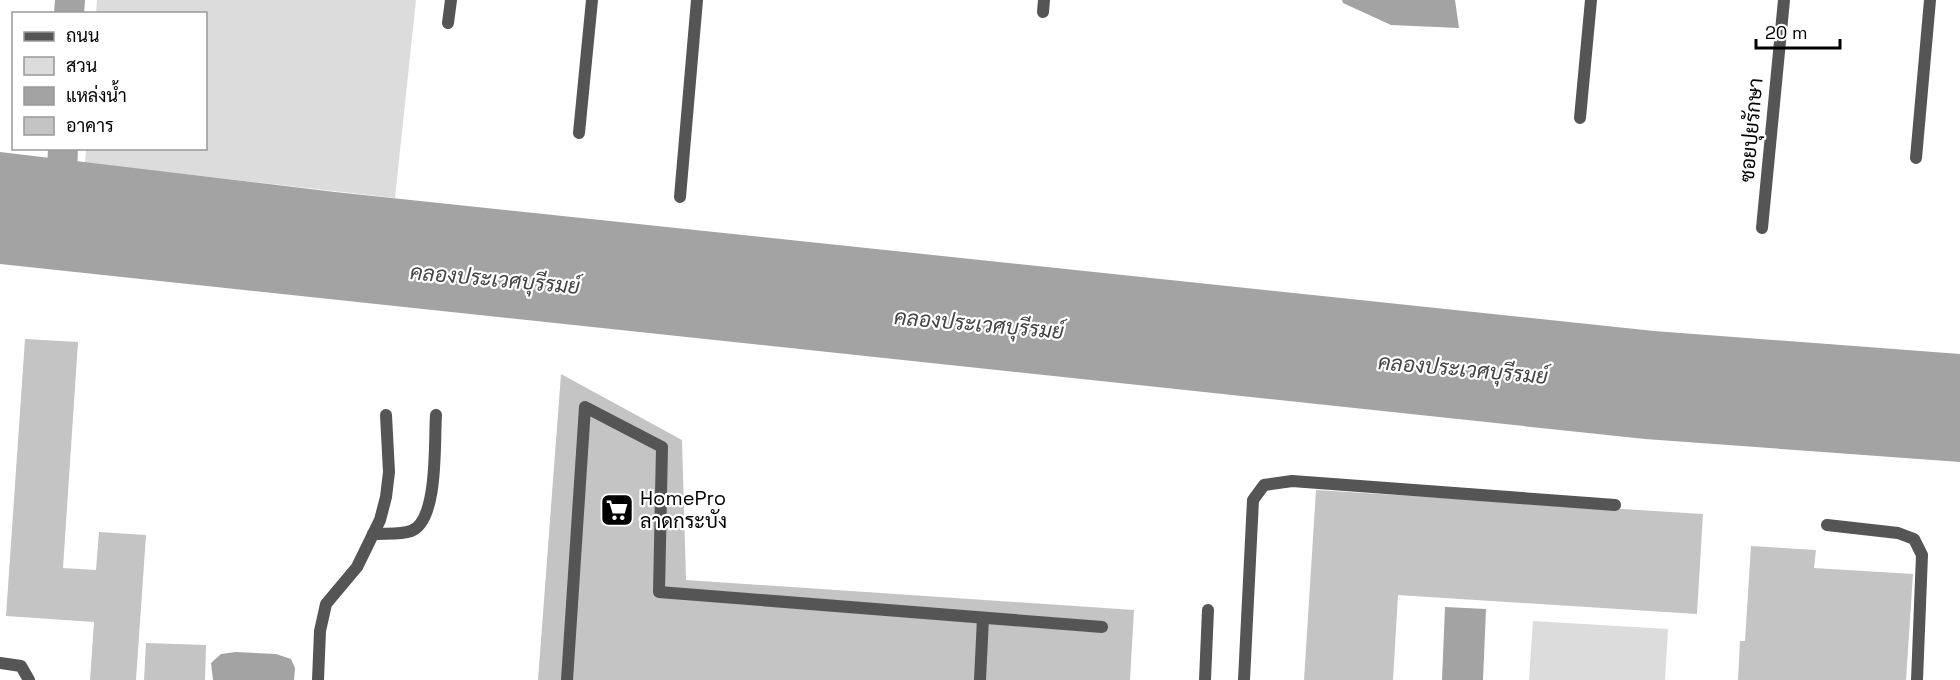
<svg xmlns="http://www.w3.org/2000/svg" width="1960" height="680" font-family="'Space Grotesk',Sarabun,sans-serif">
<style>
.green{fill:#dcdcdc}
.water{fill:#a3a3a3}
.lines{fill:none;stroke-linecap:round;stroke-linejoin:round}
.canal{stroke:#a3a3a3;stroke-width:30}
.building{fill:#c4c4c4}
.service{stroke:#555;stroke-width:12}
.minor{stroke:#555;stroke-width:12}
.labels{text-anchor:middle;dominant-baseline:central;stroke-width:4.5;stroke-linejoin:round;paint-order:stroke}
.street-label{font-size:20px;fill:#000;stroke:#fff}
.poi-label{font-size:20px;fill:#000;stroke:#fff;text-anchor:start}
.water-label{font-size:21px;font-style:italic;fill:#444;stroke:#fff}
</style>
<rect width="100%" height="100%" fill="#fff"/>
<g class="green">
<polygon points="97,0 416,0 395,198 85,163 86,149 206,148 206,14 96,13"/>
<polygon points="1533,621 1668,629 1665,680 1529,680"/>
</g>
<g class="water">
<polygon points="1342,0 1455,0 1459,28 1391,25 1343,3"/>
<polygon points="0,152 335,192 1654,331 1960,354 1960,462 1645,439 0,264"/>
<polygon points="1445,607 1486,609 1483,680 1442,680"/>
<polygon points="236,652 276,654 291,659 295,668 294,680 213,680 211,663 221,654"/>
</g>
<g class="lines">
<g class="canal">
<polyline points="69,14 70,0"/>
<polyline points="61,199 63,148"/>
</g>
</g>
<g class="building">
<polygon points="25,339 78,342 63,568 96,570 99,532 146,535 136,680 90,680 94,622 6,616"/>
<polygon points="561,374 682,440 686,580 1134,610 1130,680 538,680"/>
<polygon points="1316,490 1703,514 1697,614 1398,595 1393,680 1304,680"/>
<polygon points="1751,546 1816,550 1814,568 1913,574 1906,680 1738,680 1740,641 1745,641"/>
<polygon points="146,643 206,645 205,680 144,680"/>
</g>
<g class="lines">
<g class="service">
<polyline points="1043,12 1044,0"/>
<polyline points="1827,525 1898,533 1914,539 1922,555 1917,680"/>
<polyline points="0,663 21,666 29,680"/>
<polyline points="567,680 585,407 662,447 659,592 1102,627"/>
<polyline points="980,680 983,618"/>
<polyline points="1244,680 1253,500 1264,485 1292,481 1615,505"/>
</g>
<g class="minor">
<polyline points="448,23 451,0"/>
<polyline points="1580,118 1591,0"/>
<polyline points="579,133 592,0"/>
<polyline points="1916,158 1930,0"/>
<polyline points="680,197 697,0"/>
<polyline points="1762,228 1784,0"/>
<path d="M373,534C385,533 400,535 411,531C439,521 434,440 436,415"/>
<polyline points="318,680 320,631 326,604 357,567 380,520 386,497 389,472 386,415"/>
<polyline points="1205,680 1208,610"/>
</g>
</g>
<defs>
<symbol id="supermarket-square" viewBox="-11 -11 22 22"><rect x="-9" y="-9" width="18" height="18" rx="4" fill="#000" stroke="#fff"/><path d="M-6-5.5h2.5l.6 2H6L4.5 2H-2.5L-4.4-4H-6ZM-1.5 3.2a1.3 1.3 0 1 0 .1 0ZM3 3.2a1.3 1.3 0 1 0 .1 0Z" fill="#fff"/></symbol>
</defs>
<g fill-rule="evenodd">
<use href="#supermarket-square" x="598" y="491" width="38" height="38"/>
</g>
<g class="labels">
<g class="street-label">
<text transform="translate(1751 130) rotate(-85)">ซอยปุยรักษา</text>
</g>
<g class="poi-label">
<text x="640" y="498">HomePro<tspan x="640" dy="23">ลาดกระบัง</tspan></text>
</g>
<g class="water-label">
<text transform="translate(495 279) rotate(5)">คลองประเวศบุรีรมย์</text>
<text transform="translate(979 324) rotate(5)">คลองประเวศบุรีรมย์</text>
<text transform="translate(1463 369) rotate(5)">คลองประเวศบุรีรมย์</text>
</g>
</g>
<rect x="12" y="12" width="195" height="138" fill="#ffffff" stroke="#999999" stroke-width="1.5"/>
<rect x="24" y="32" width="30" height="9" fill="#555555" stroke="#999999" stroke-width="1.5"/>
<text x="66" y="42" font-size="18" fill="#000000">ถนน</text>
<rect x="24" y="57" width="30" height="18" fill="#dcdcdc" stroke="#999999" stroke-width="1.5"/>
<text x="66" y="72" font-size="18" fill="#000000">สวน</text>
<rect x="24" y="87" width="30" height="18" fill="#a3a3a3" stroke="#999999" stroke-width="1.5"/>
<text x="66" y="102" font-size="18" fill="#000000">แหล่งน้ำ</text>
<rect x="24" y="117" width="30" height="18" fill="#c4c4c4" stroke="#999999" stroke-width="1.5"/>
<text x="66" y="132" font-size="18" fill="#000000">อาคาร</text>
<path d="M1756 39v9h84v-9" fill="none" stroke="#000000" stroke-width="3"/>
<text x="1765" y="39" font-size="18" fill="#000000" stroke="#ffffff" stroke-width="4.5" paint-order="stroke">20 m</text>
</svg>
